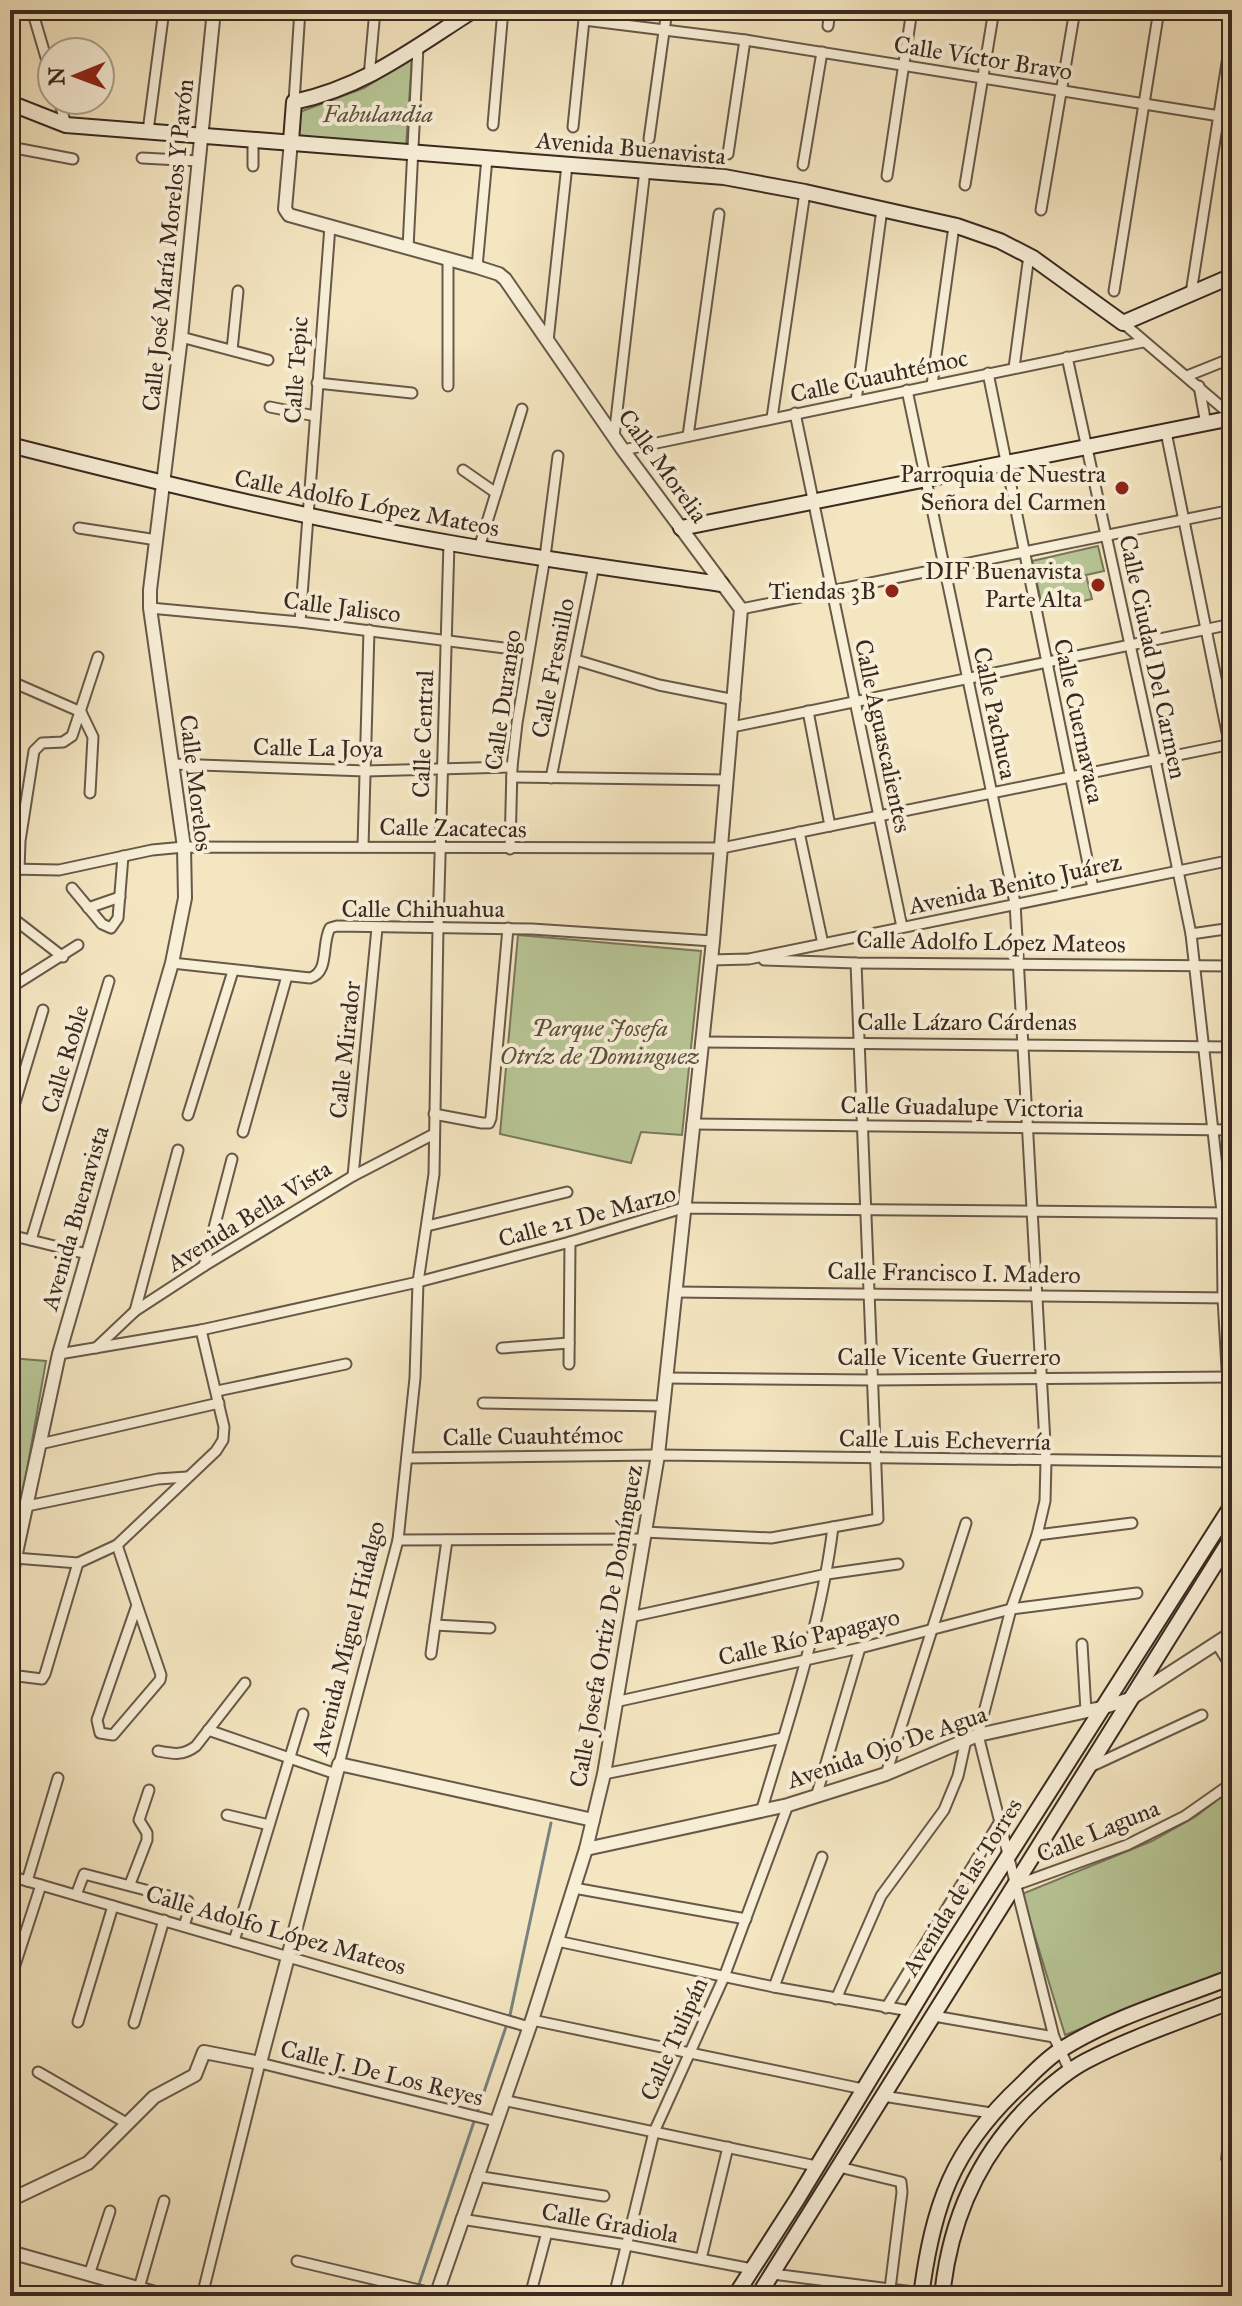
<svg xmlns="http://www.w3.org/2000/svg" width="1242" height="2306" font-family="'IM FELL Great Primer',serif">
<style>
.green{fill:#b8c696;stroke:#79785c;stroke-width:2}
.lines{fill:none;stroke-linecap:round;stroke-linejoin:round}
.stream{stroke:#78827f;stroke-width:3}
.minor-casing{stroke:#685849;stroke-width:13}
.tertiary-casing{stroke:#685849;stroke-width:16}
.secondary-casing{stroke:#3a2921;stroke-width:18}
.minor{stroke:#f8efd7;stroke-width:9}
.tertiary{stroke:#f8efd7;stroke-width:12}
.secondary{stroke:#f8efd7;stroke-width:14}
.poi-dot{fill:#8f2418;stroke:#f8efd7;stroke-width:3}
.labels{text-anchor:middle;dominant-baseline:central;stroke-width:8;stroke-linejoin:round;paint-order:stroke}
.street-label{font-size:24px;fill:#3a2921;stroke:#f8efd7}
.park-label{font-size:24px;font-style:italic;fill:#5a503e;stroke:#f8efd7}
.poi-label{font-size:24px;fill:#3a2921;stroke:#f8efd7;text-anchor:end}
</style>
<rect width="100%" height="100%" fill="#f4e6c1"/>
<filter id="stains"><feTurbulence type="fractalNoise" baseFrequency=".0025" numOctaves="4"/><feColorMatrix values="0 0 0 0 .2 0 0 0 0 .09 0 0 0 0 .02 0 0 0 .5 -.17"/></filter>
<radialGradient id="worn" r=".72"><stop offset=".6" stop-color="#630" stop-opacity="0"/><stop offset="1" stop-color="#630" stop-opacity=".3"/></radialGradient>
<g class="green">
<polygon points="412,58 406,147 295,139 297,113 364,88"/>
<polygon points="1098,546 1104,571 1086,575 1092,599 1043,610 1032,561"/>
<polygon points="518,935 701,951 682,1135 641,1132 631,1163 500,1134"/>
<polygon points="10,1358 46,1361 24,1487 10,1549"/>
<polygon points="1232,1789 1232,1969 1065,2035 1022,1894 1152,1841 1195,1817"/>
<polygon points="1227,2115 1232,2116 1232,2188 1221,2159"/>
</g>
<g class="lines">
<polyline class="stream" points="415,2296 510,2015 551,1823"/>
<defs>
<g id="minor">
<polyline points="32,10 52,78"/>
<polyline points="749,11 749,10"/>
<polyline points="584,20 745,40 1232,118"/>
<polyline points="828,26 830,10"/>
<polyline points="369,77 375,10"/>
<polyline points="59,100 66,125"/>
<polyline points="294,102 300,10"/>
<polyline points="493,125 503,10"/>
<polyline points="573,127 585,10"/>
<polyline points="148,131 164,10"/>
<polyline points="253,138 253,166"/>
<polyline points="649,139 667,10"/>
<polyline points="10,147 73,159"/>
<polyline points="728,154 745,40"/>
<polyline points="142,158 199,161"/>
<polyline points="803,165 822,52"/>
<polyline points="887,176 912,10"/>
<polyline points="965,185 994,10"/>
<polyline points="1041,210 1075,10"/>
<polyline points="408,248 418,47"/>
<polyline points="448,259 448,386"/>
<polyline points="477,267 487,158"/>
<polyline points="1114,291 1159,10"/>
<polyline points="1191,293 1232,31"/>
<polyline points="1123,323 1232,416"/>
<polyline points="181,337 268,360"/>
<polyline points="548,341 567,165"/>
<polyline points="232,350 238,291"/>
<polyline points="1067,357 1155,759 1191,934 1222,1212 1223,1298 1232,1457"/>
<polyline points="1014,368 1029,255"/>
<polyline points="988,373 1093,888"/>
<polyline points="1187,376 1232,358"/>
<polyline points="317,383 412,393"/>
<polyline points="932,385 954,226"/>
<polyline points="1199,386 1206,424"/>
<polyline points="907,390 1015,903 1046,1461 1045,1501 1037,1535 1011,1609 978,1735 1054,2037 1070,2071"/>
<polyline points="856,401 882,209"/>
<polyline points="270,407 315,416"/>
<polyline points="795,413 902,927"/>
<polyline points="772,418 805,192"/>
<polyline points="1166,432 1232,757"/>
<polyline points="688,436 719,214"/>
<polyline points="614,437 645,170"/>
<polyline points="623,450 1143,342"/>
<polyline points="463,470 496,493"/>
<polyline points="79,528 157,540"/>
<polyline points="479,548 522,409"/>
<polyline points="150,608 300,622 528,651"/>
<polyline points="741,609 1232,510"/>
<polyline points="300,622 330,226"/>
<polyline points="576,660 659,685 735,700"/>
<polyline points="10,681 81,712 93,737 90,793"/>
<polyline points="808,711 830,826"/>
<polyline points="732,727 1232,624"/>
<polyline points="172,764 366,771 512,767"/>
<polyline points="512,777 727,780"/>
<polyline points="551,778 594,565"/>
<polyline points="799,832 823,944"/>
<polyline points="363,847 369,630"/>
<polyline points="510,849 512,767 517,723 545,557 558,456"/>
<polyline points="10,869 59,870 152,850 184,847 722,848 1232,744"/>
<polyline points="19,870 20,841 34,751 42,743 63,742 72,736 98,657"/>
<polyline points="72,888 102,924 111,928 118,918 123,856"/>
<polyline points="88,908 120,897"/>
<polyline points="10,916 63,957"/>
<polyline points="1191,934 1232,928"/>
<polyline points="710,960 749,959 1232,860"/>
<polyline points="764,960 856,963 1232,966"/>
<path d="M172,963L310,978C330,972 321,944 330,928L337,926L532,929L713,941"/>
<polyline points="10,988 78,945"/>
<polyline points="701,1042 1232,1047"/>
<polyline points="434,1114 482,1123 489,1123 491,1118 508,928"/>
<polyline points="188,1115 233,971"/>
<polyline points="10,1119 43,1010"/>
<polyline points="692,1124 1232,1130"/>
<polyline points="243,1132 287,976"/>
<polyline points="353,1176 377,928"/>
<polyline points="427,1226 567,1192"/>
<polyline points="10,1235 87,1254"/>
<polyline points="31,1240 109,981"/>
<polyline points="204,1266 232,1159"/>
<polyline points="675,1292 1232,1298"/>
<polyline points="135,1311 178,1150"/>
<polyline points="96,1348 135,1311 204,1266 353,1176 434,1134"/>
<polyline points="502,1348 569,1343"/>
<polyline points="59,1354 201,1330 418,1282 570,1242 683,1208 1232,1213"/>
<polyline points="569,1364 570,1242"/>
<polyline points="666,1378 873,1380 1232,1377"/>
<polyline points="217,1391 346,1364"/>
<polyline points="483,1403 663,1406"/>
<polyline points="40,1444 219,1403"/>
<polyline points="407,1458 658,1455 1232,1462"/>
<polyline points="27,1506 158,1479 187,1477"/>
<polyline points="644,1532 771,1538 878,1519 856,963"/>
<polyline points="1037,1535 1132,1523"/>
<polyline points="398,1540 643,1539"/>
<polyline points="117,1545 137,1605 97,1720 100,1733 113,1735 160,1680 161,1675 137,1605"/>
<polyline points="15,1558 78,1563 117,1545 216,1451 223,1440 224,1427 201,1330"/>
<polyline points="630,1617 827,1574 898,1564"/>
<polyline points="435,1625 490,1628"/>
<polyline points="1082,1644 1086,1711"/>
<polyline points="1217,1644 1232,1668"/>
<polyline points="431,1654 447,1540"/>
<polyline points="10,1675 42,1679 45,1674 78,1563"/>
<polyline points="615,1702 860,1648 1011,1609 1137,1593"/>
<polyline points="208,1730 336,1774"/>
<path d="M158,1751C174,1754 183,1756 196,1746L245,1683"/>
<polyline points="339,1764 398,1540 415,1378 418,1282 434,1174 438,927 449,543"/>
<polyline points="1090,1767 1202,1715"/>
<polyline points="604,1774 783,1738"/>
<polyline points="886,1774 966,1523"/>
<polyline points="816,1797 860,1648"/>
<path d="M761,1812C789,1718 821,1624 833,1527"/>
<polyline points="227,1815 269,1825"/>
<polyline points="10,1876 529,2027"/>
<polyline points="27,1881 58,1778"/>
<polyline points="130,1884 147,1840 147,1833 139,1820 149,1790"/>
<polyline points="1016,1885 1127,1845 1185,1816 1232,1783"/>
<polyline points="574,1888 746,1919"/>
<polyline points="76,1895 84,1874 188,1901 190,1907 184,1926"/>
<polyline points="234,1941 303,1714"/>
<polyline points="557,1941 774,1987 910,2011"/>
<polyline points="15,1965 41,1885"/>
<polyline points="774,1987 822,1857"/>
<polyline points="836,1999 881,1896 944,1810 958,1776 966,1740"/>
<polyline points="886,2008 999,1823"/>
<polyline points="934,2016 1054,2037"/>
<polyline points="532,2020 863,2089"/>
<polyline points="78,2022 113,1906"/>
<polyline points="134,2023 164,1920"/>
<polyline points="38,2072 128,2124"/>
<polyline points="883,2096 991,2113"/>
<polyline points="503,2100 816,2166"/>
<polyline points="839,2167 901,2182 902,2192 890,2289"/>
<polyline points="476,2176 604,2196"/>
<polyline points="461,2219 627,2245 752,2269"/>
<polyline points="701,2259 728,2147"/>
<polyline points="297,2261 436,2294"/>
<polyline points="773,2274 921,2293"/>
<polyline points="89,2275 110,2211"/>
<polyline points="139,2288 164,2201"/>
<polyline points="202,2296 260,2063 495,2121"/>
<polyline points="530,2296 547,2232"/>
<polyline points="614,2296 654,2132 724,1977 788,1805"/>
</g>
<g id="tertiary">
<polyline points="291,141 285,209 289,215 477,267 499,274 505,279 623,450 741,609 713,941 658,1455 604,1774 586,1849 532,2020 436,2296"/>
<polyline points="10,1581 59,1354 172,963 185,898 184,847 150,608 150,590 181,337 214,10"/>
<polyline points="586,1849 788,1805 886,1774 978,1735 1101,1708 1130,1699 1232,1633"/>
<polyline points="10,2200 88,2163 154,2097 195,2075 204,2052 260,2063 339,1764 593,1820"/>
<polyline points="10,2252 166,2296"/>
</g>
<g id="secondary">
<polyline points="10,103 66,125 724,177 805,192 957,226 1000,241 1033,258 1123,323 1232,276"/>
<path d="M291,141L294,102C367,86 412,49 474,10"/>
<path d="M10,445C156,482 301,517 450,543C540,559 630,571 721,584"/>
<polyline points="681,528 1232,418"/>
<polyline points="735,2296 798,2198 942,1960 1232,1505"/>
<polyline points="758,2296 1232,1537"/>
<path d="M921,2296C933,2205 952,2149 1021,2085C1033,2073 1047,2058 1062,2049C1113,2017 1176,1999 1232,1977"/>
<path d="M942,2296C950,2218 980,2151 1037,2098C1052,2084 1067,2071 1086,2061C1132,2037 1184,2020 1232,2001"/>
</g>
</defs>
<use href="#minor" class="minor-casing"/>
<use href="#tertiary" class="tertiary-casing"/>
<use href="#secondary" class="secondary-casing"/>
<use href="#minor" class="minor"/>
<use href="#tertiary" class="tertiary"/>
<use href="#secondary" class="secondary"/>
</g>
<g class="poi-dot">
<circle cx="1122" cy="488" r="8"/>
<circle cx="1098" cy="585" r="8"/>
<circle cx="892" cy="591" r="8"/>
</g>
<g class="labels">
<g class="street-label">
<text transform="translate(983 58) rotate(9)">Calle Víctor Bravo</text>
<text transform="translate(631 148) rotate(5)">Avenida Buenavista</text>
<text transform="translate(168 245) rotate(-84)">Calle José María Morelos Y Pavón</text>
<text transform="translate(296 370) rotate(-86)">Calle Tepic</text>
<text transform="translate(879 376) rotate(-12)">Calle Cuauhtémoc</text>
<text transform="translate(663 466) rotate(54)">Calle Morelia</text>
<text transform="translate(367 503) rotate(11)">Calle Adolfo López Mateos</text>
<text transform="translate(342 607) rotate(7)">Calle Jalisco</text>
<text transform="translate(1153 657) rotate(78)">Calle Ciudad Del Carmen</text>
<text transform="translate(553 668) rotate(-79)">Calle Fresnillo</text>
<text transform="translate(503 700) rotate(-82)">Calle Durango</text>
<text transform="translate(995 713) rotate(78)">Calle Pachuca</text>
<text transform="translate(1079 721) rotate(78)">Calle Cuernavaca</text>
<text transform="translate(423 734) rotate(-88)">Calle Central</text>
<text transform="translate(883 736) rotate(78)">Calle Aguascalientes</text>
<text transform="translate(318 748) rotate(1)">Calle La Joya</text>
<text transform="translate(196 783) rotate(83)">Calle Morelos</text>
<text transform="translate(453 828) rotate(1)">Calle Zacatecas</text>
<text transform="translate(1015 884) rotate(-12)">Avenida Benito Juárez</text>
<text x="423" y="909">Calle Chihuahua</text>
<text transform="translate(991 942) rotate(1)">Calle Adolfo López Mateos</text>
<text x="967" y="1022">Calle Lázaro Cárdenas</text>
<text transform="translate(345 1050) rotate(-84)">Calle Mirador</text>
<text transform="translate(65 1059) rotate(-73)">Calle Roble</text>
<text transform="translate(962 1107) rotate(1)">Calle Guadalupe Victoria</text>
<text transform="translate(249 1216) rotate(-32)">Avenida Bella Vista</text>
<text transform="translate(587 1216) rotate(-15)">Calle 21 De Marzo</text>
<text transform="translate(75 1218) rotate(-74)">Avenida Buenavista</text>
<text transform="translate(954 1273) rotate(1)">Calle Francisco I. Madero</text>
<text x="949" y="1357">Calle Vicente Guerrero</text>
<text transform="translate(533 1436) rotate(-1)">Calle Cuauhtémoc</text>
<text transform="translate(945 1440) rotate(1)">Calle Luis Echeverría</text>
<text transform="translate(606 1626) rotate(-80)">Calle Josefa Ortiz De Domínguez</text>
<text transform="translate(809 1637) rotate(-13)">Calle Río Papagayo</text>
<text transform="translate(348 1638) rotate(-76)">Avenida Miguel Hidalgo</text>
<text transform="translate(887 1747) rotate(-19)">Avenida Ojo De Agua</text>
<text transform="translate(1098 1831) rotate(-22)">Calle Laguna</text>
<text transform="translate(962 1887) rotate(-58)">Avenida de las Torres</text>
<text transform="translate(276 1930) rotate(16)">Calle Adolfo López Mateos</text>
<text transform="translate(674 2039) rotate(-66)">Calle Tulipán</text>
<text transform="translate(382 2073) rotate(14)">Calle J. De Los Reyes</text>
<text transform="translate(610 2223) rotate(10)">Calle Gradiola</text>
</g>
<g class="park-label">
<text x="378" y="114">Fabulandia</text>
<text x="600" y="1028">Parque Josefa<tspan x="600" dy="28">Otríz de Dominguez</tspan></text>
</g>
<g class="poi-label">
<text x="1106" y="474">Parroquia de Nuestra<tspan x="1106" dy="28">Señora del Carmen</tspan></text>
<text x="1082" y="571">DIF Buenavista<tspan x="1082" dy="28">Parte Alta</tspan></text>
<text x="876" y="591">Tiendas 3B</text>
</g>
</g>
<rect width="1242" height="2306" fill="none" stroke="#f4e6c1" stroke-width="40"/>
<rect x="12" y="12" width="1218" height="2282" fill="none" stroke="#3a2921" stroke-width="4"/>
<rect x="20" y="20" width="1202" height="2266" fill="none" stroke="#3a2921" stroke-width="2"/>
<g transform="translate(76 76) rotate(269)"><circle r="38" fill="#f8efd7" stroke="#aca08e" stroke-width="2"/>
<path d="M0-6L14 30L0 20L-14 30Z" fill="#8f2418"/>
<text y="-12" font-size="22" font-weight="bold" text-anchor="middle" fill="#3a2921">N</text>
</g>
<rect width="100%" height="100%" filter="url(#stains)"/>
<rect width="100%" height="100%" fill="url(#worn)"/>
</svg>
